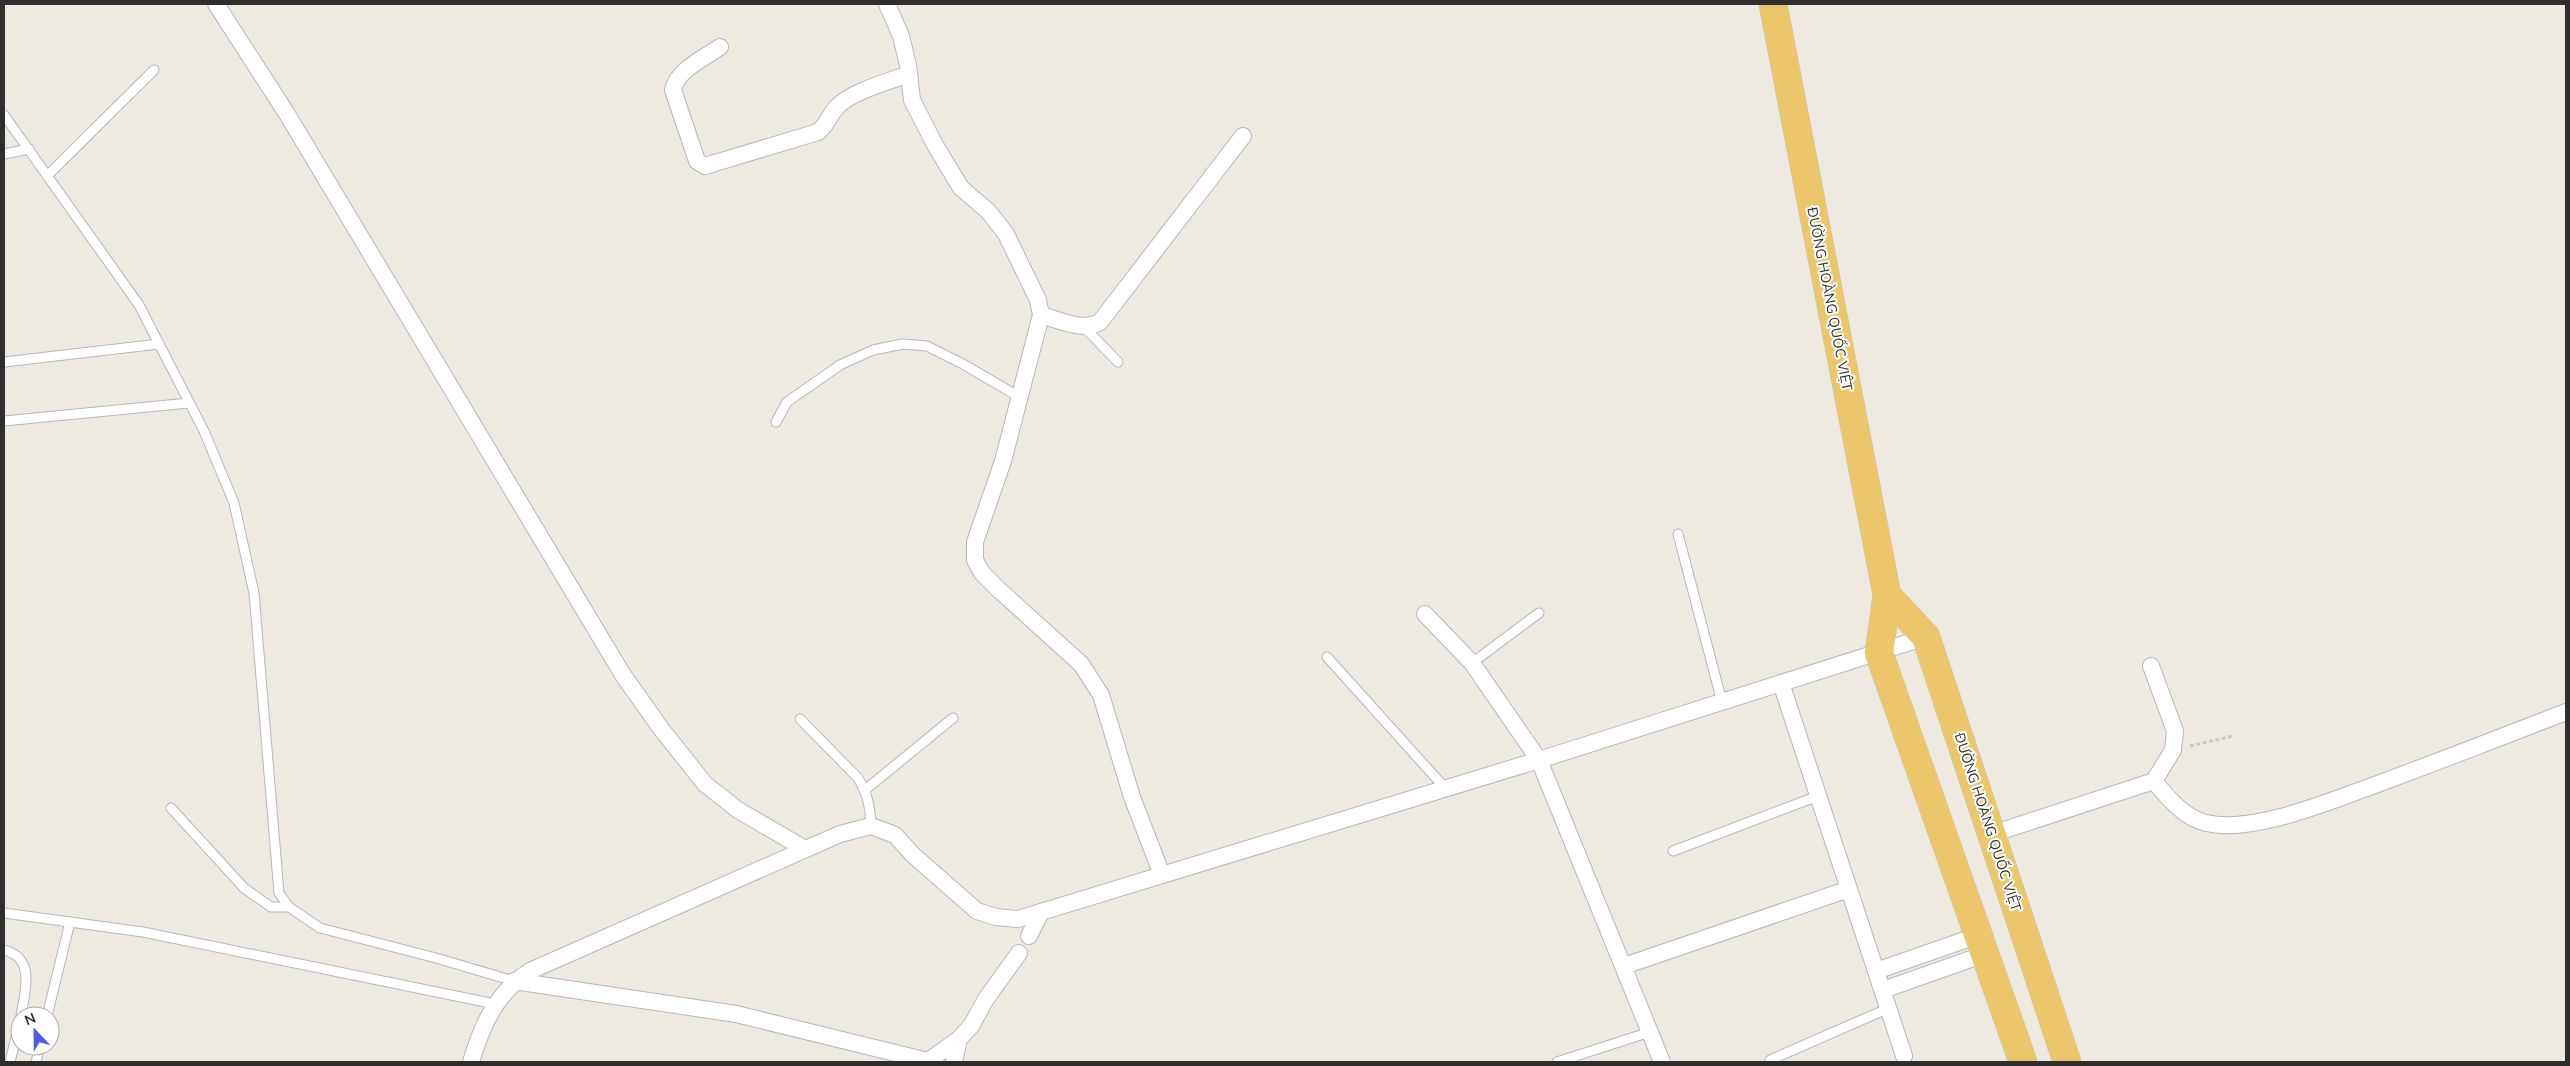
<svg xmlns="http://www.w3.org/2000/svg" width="2570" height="1066" font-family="Mulish,sans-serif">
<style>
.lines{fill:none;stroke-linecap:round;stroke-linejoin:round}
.service-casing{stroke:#b5b6c0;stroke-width:11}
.minor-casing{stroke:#b5b6c0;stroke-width:18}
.trunk-casing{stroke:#c9c9c9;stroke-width:29}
.path{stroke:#c9c9c9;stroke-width:3;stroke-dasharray:4 2.5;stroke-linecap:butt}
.service{stroke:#fff;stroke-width:9}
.minor{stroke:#fff;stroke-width:16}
.trunk{stroke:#ecc66b;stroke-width:28}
.labels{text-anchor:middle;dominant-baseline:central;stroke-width:4;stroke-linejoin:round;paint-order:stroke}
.street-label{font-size:14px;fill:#2e2e2e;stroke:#fff}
</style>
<rect width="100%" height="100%" fill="#eeeae2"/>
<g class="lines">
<defs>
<g id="service">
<polyline points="4,115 139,305 204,431 234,503 254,593 279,893 289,907 320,928 436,958 514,981"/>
<polyline points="4,154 29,149"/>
<polyline points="48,175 154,70"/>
<polyline points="1083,326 1118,362"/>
<polyline points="4,362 159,344"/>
<polyline points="4,421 189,403"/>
<polyline points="776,422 787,402 840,365 873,350 903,344 927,346 963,364 1021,398"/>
<polyline points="1678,534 1722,702"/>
<polyline points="1327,657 1445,788"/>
<polyline points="1472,663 1539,613"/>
<path d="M800,719L858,778C868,794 870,807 871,826"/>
<polyline points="865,790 953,718"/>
<polyline points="171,808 244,888 271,907 289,907"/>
<polyline points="1673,851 1818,796"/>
<polyline points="4,913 143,932 495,1004"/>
<path d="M4,950C36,958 25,991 21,1016"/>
<polyline points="47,1016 70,922"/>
<polyline points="1770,1060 1889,1008"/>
<polyline points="10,1062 20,1020"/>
<polyline points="36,1062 40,1046"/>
<polyline points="1557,1062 1650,1032"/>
</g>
<g id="minor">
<polyline points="216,4 287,114 623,675 662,730 705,784 738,810 805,849"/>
<polyline points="887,4 901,36 908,65 912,100 935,145 961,188 988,211 1006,234 1038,300 1041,315 1003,461 975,542 975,560 982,573 998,589 1081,664 1101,695 1132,797 1162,875"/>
<path d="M720,47C704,58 677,70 673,90L697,161L705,166L818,132C828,124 829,115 837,107C850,92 890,81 909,74"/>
<path d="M1041,315C1059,320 1083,332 1100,322L1243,136"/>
<polyline points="1425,614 1472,663 1539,760 1662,1062"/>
<polyline points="1781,683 1904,1056"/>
<path d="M2154,781C2167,797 2184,818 2206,823C2253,834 2330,801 2375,785C2439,761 2502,737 2566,712"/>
<polyline points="1992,834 2154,781 2173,750 2175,731 2151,666"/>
<polyline points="1029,936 1041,912"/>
<polyline points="1624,966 1849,889"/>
<polyline points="1876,971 1979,935"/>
<polyline points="514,981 736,1014 932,1062"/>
<polyline points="1883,990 1985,954"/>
<polyline points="959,1039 971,1026 986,999 1019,953"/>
<path d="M471,1062C482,1025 496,993 530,971L840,834L871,826L895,835L913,855L977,911L996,917L1018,919L1539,760L1926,637"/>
<polyline points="927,1062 959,1039 954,1062"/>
</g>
<g id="trunk">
<polyline points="1773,4 1887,595 1879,653 2023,1062"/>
<polyline points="1887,595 1926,637 2067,1062"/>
</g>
</defs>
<use href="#service" class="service-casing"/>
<use href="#minor" class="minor-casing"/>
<use href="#trunk" class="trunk-casing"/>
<polyline class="path" points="2190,746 2233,736"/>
<use href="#service" class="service"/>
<use href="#minor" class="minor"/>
<use href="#trunk" class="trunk"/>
</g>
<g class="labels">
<g class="street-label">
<text transform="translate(1830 299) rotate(79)">ĐƯỜNG HOÀNG QUỐC VIỆT</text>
<text transform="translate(1988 822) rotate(72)">ĐƯỜNG HOÀNG QUỐC VIỆT</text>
</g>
</g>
<rect width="2570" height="1066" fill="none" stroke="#2e2e2e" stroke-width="10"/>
<g transform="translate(35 1031) rotate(338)"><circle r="24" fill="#ffffff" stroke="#ababab"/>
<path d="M0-4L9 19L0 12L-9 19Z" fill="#505bec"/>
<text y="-8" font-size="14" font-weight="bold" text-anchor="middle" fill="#2e2e2e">N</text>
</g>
</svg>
